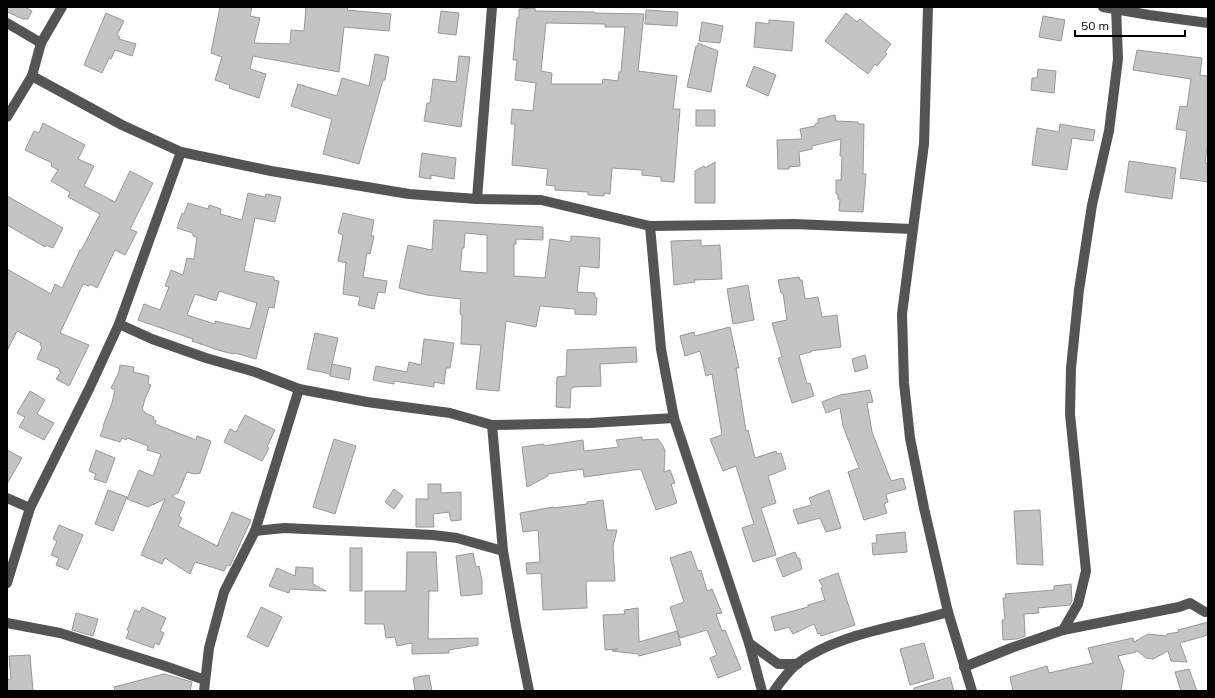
<svg xmlns="http://www.w3.org/2000/svg" width="1215" height="698" font-family="Mulish,sans-serif">
<style>
.building{fill:#c4c4c4;stroke:#989898;fill-rule:evenodd}
.lines{fill:none;stroke-linecap:round;stroke-linejoin:round}
.minor{stroke:#545454;stroke-width:10}
</style>
<rect width="100%" height="100%" fill="#fff"/>
<g class="building">
<polygon points="7,7 25,7 32,11 28,19 23,19 7,12"/>
<polygon points="220,7 252,7 250,16 260,18 254,43 290,44 291,30 304,31 306,7 348,7 347,10 391,14 389,31 344,27 339,72 253,56 250,69 266,74 259,98 229,88 230,85 215,80 222,57 211,53"/>
<path d="M535,8V11L594,12V13L644,14L638,71L677,76L673,109H680L674,182L661,181V177L642,175V170L612,168L610,194L604,193V196L588,195V192L555,190V186L546,185L548,169L512,165L515,124H511L512,109L533,111L536,83L515,80L517,60H513L517,18H519V9ZM546,23L605,24V27H625L621,72H619L618,81L603,79L602,84H551L552,73L541,71Z"/>
<polygon points="646,10 678,12 677,26 645,24"/>
<polygon points="441,11 459,13 456,35 438,33"/>
<polygon points="106,13 124,21 117,35 120,37 119,39 136,44 132,56 115,50 111,59 109,58 102,73 84,65"/>
<polygon points="846,13 857,22 860,19 891,44 885,52 887,54 877,66 875,64 868,74 825,41"/>
<polygon points="1043,16 1065,20 1061,41 1039,37"/>
<polygon points="769,20 794,22 792,51 754,47 756,22 769,24"/>
<polygon points="702,22 723,26 720,43 699,41"/>
<polygon points="698,43 718,51 711,92 687,87 696,46 698,46"/>
<polygon points="1137,50 1202,58 1200,75 1208,76 1208,140 1205,163 1208,164 1208,182 1180,178 1187,131 1176,129 1180,106 1187,107 1191,79 1133,70"/>
<polygon points="375,54 389,57 385,80 383,80 359,164 323,154 332,119 291,106 298,84 337,96 342,78 369,86"/>
<polygon points="459,56 470,57 461,127 424,121 427,103 430,103 433,79 456,82"/>
<polygon points="754,66 776,75 768,96 746,86"/>
<polygon points="1038,69 1056,71 1054,93 1031,90 1032,78 1037,78"/>
<rect x="696" y="110" width="19" height="16"/>
<polygon points="835,115 836,121 858,122 858,124 864,124 863,174 866,174 863,212 839,211 840,199 838,199 838,194 836,194 836,180 841,180 842,156 840,156 841,139 812,146 812,149 799,152 800,166 789,167 789,169 778,169 777,140 802,139 800,129 815,126 815,124 818,123 818,119"/>
<polygon points="43,123 85,145 78,159 94,166 84,186 115,202 130,171 153,183 130,229 137,232 125,255 115,250 97,288 90,284 89,286 83,284 60,333 89,345 69,386 56,379 61,372 59,371 60,369 37,359 42,347 40,345 41,343 17,331 7,351 7,269 51,294 55,284 62,288 80,250 81,251 100,214 68,197 70,192 51,181 58,170 51,166 52,163 25,150 34,131 39,133"/>
<polygon points="1060,124 1095,130 1093,141 1072,138 1067,170 1032,165 1037,128 1059,132"/>
<polygon points="422,153 456,158 454,179 431,175 431,179 419,177"/>
<polygon points="1129,161 1176,168 1172,199 1125,192"/>
<polygon points="715,162 715,203 695,203 695,171 704,166 705,168"/>
<path d="M248,193L265,197L266,194L281,197L275,222L255,218L244,271L274,277V280L279,281L274,308L269,307L256,359L235,353L234,354L221,351L192,341L193,339L138,320L144,304L160,310L169,287L165,286L171,270L183,275L187,258L194,259L197,237L193,236V233L177,228L182,213L184,214L188,203L208,209L209,205L221,209L220,214L242,220ZM219,291L257,303L250,329L215,321V324L187,315L195,294L216,301Z"/>
<polygon points="7,196 63,228 53,248 46,245 45,247 7,225"/>
<polygon points="343,213 374,220 371,236 374,236 370,254 367,253 363,277 387,281 385,293 378,292 374,309 358,305 360,297 343,294 346,263 338,261 343,235 338,233"/>
<path d="M434,220L543,227V240L516,239V244H514V276L545,278L550,239L571,242V236L600,238L599,268L580,266L577,292L595,293V298H597L596,315L575,314V309L540,306L536,327L506,321L499,391L476,389L481,345L461,344L462,315L460,314L461,299L427,295L399,288L408,245L432,250ZM465,233L487,235V273L460,271L462,248H464Z"/>
<polygon points="701,240 701,246 720,245 722,279 694,280 695,282 674,285 671,241"/>
<polygon points="799,277 800,280 802,280 805,299 818,297 822,317 837,315 841,347 811,351 811,352 799,355 807,384 810,383 814,396 792,403 778,358 782,357 772,323 787,320 783,293 781,293 778,280"/>
<polygon points="748,285 754,320 733,324 727,289"/>
<polygon points="730,327 739,368 736,368 746,431 748,430 755,458 776,451 777,454 781,453 786,469 768,476 776,503 761,508 776,555 753,562 742,528 754,524 736,466 723,471 710,439 722,435 712,374 706,376 700,351 685,356 680,336 694,332 695,336"/>
<polygon points="315,333 338,338 330,374 307,369"/>
<polygon points="424,339 454,343 450,368 446,368 444,384 434,382 434,387 394,381 394,384 373,380 376,366 407,372 409,362 421,365"/>
<polygon points="636,347 637,362 600,364 601,386 573,387 573,388 571,388 570,408 556,407 557,377 566,376 567,350"/>
<polygon points="865,355 868,368 855,372 852,359"/>
<polygon points="332,364 351,368 349,380 330,376"/>
<polygon points="120,365 134,367 133,372 149,376 148,384 151,385 145,399 142,410 145,412 145,413 154,417 153,419 156,421 155,424 196,440 197,436 211,441 200,473 194,474 187,472 178,493 171,496 185,502 179,516 182,518 178,526 217,546 232,512 251,520 230,566 227,565 224,571 195,562 190,574 165,558 162,564 141,555 165,499 148,507 127,499 139,470 153,476 161,454 147,450 148,446 127,438 126,440 122,438 120,442 100,436 104,426 103,426 112,403 115,390 111,388 119,372"/>
<polygon points="870,390 873,402 867,403 872,432 891,481 903,478 906,489 886,494 888,502 884,504 887,513 864,520 848,472 859,468 843,426 840,408 826,413 822,402 840,395"/>
<polygon points="30,391 45,400 37,414 54,423 44,440 19,427 25,417 17,413"/>
<polygon points="245,415 275,430 267,447 269,448 262,461 224,442 230,429 236,432"/>
<polygon points="642,437 642,440 658,439 663,446 665,451 664,472 670,470 675,483 671,484 677,503 656,510 641,469 584,477 583,469 548,474 548,476 527,487 522,447 544,444 544,446 583,440 584,451 619,447 616,440"/>
<polygon points="334,439 356,446 335,514 313,507"/>
<polygon points="7,450 22,458 7,484"/>
<polygon points="96,450 115,458 106,483 94,479 96,474 89,471"/>
<polygon points="428,484 441,484 441,493 461,492 461,520 451,521 449,512 433,514 434,527 416,527 416,499 428,499"/>
<polygon points="394,489 403,496 394,509 385,502"/>
<polygon points="108,490 127,497 113,531 95,524"/>
<polygon points="829,490 841,528 826,532 820,518 798,524 793,510 812,505 809,498"/>
<polygon points="603,500 607,530 617,530 613,546 615,581 586,581 587,608 543,610 541,573 527,574 526,563 540,562 538,530 523,532 520,513 553,507 553,508 587,504 587,502"/>
<polygon points="1040,510 1043,565 1017,564 1014,511"/>
<polygon points="59,525 83,535 68,570 56,565 59,558 51,555 57,541 53,539"/>
<polygon points="905,532 907,552 873,555 872,543 877,543 876,535"/>
<rect x="350" y="548" width="12" height="43"/>
<polygon points="691,551 698,571 701,570 707,591 712,589 722,613 716,614 722,631 725,630 741,669 718,678 710,658 717,655 707,630 680,638 670,607 684,602 670,558"/>
<polygon points="407,552 436,552 438,591 429,591 428,639 478,638 478,645 449,650 449,653 412,654 412,643 397,646 395,637 386,638 384,624 365,624 365,591 406,591"/>
<polygon points="795,552 797,557 800,559 800,561 802,569 783,577 776,559"/>
<polygon points="473,553 476,567 479,566 482,580 482,594 461,596 456,556"/>
<polygon points="296,567 313,568 313,584 326,591 290,589 289,593 269,586 277,568 295,576"/>
<polygon points="838,573 855,625 821,636 820,633 818,634 814,624 793,634 789,627 775,631 771,617 808,607 808,605 825,600 821,588 823,587 819,580"/>
<polygon points="1071,584 1072,601 1070,605 1038,608 1039,613 1024,614 1025,636 1017,639 1003,640 1002,620 1005,620 1003,598 1006,598 1005,594 1054,590 1054,586"/>
<polygon points="142,607 166,618 160,631 164,633 159,645 155,643 153,648 126,638 129,631 127,630 135,610 140,612"/>
<polygon points="261,607 282,617 268,647 247,637"/>
<polygon points="638,608 639,642 677,631 681,645 639,656 638,654 612,651 618,649 605,650 603,615 625,614 624,610"/>
<polygon points="76,613 98,619 93,636 72,630"/>
<polygon points="1208,622 1208,635 1180,643 1187,662 1171,661 1168,651 1153,659 1146,658 1136,650 1136,652 1118,656 1124,671 1121,691 1013,691 1010,677 1047,666 1049,673 1093,663 1088,648 1133,638 1134,642 1148,634 1166,636 1167,634 1179,632 1178,630"/>
<polygon points="924,643 934,678 910,685 900,649"/>
<polygon points="30,655 33,691 8,691 7,680 11,679 9,656"/>
<polygon points="1189,669 1197,691 1181,691 1175,672"/>
<polygon points="164,674 192,682 190,691 115,691 114,687"/>
<polygon points="429,675 432,691 415,691 413,678"/>
<polygon points="950,677 954,691 914,691 914,688"/>
</g>
<g class="lines">
<g class="minor">
<polyline points="928,7 924,144 902,314 904,383 910,438 924,508 948,612 972,691"/>
<polyline points="1103,7 1149,15 1208,23"/>
<polyline points="7,23 41,43"/>
<polyline points="32,76 122,125 181,152 271,171 409,194 477,199 541,200 650,226 794,224 912,229"/>
<polyline points="7,117 32,76 41,43 62,7"/>
<polyline points="477,199 492,7"/>
<polyline points="650,226 661,349 674,418 749,643 762,691"/>
<polyline points="119,324 152,339 206,358 255,372 299,389 367,402 450,413 492,425 590,423 674,418"/>
<polyline points="492,425 503,551 516,626 529,691"/>
<polyline points="7,498 30,508"/>
<polyline points="255,531 284,528 433,535 457,538 503,551"/>
<polyline points="7,583 30,508 90,387 119,324 181,152"/>
<polyline points="7,623 60,633 165,666 205,680"/>
<polyline points="1063,630 1078,604 1086,571 1070,414 1071,368 1079,290 1092,205 1109,131 1118,59 1116,7"/>
<polyline points="749,643 778,664 798,664"/>
<polyline points="964,667 1011,648 1063,630 1179,607 1190,603 1205,612 1208,612"/>
<polyline points="204,691 209,648 224,592 255,531 299,389"/>
<path d="M774,691C781,681 788,671 798,663C830,640 869,632 906,623C920,620 934,616 948,612"/>
</g>
</g>
<rect width="1215" height="698" fill="none" stroke="#000000" stroke-width="16"/>
<path d="M1075 30v6h110v-6" fill="none" stroke="#000000" stroke-width="2"/>
<text x="1081" y="30" font-size="12" fill="#000000" stroke="#ffffff" stroke-width="3" paint-order="stroke">50 m</text>
</svg>
